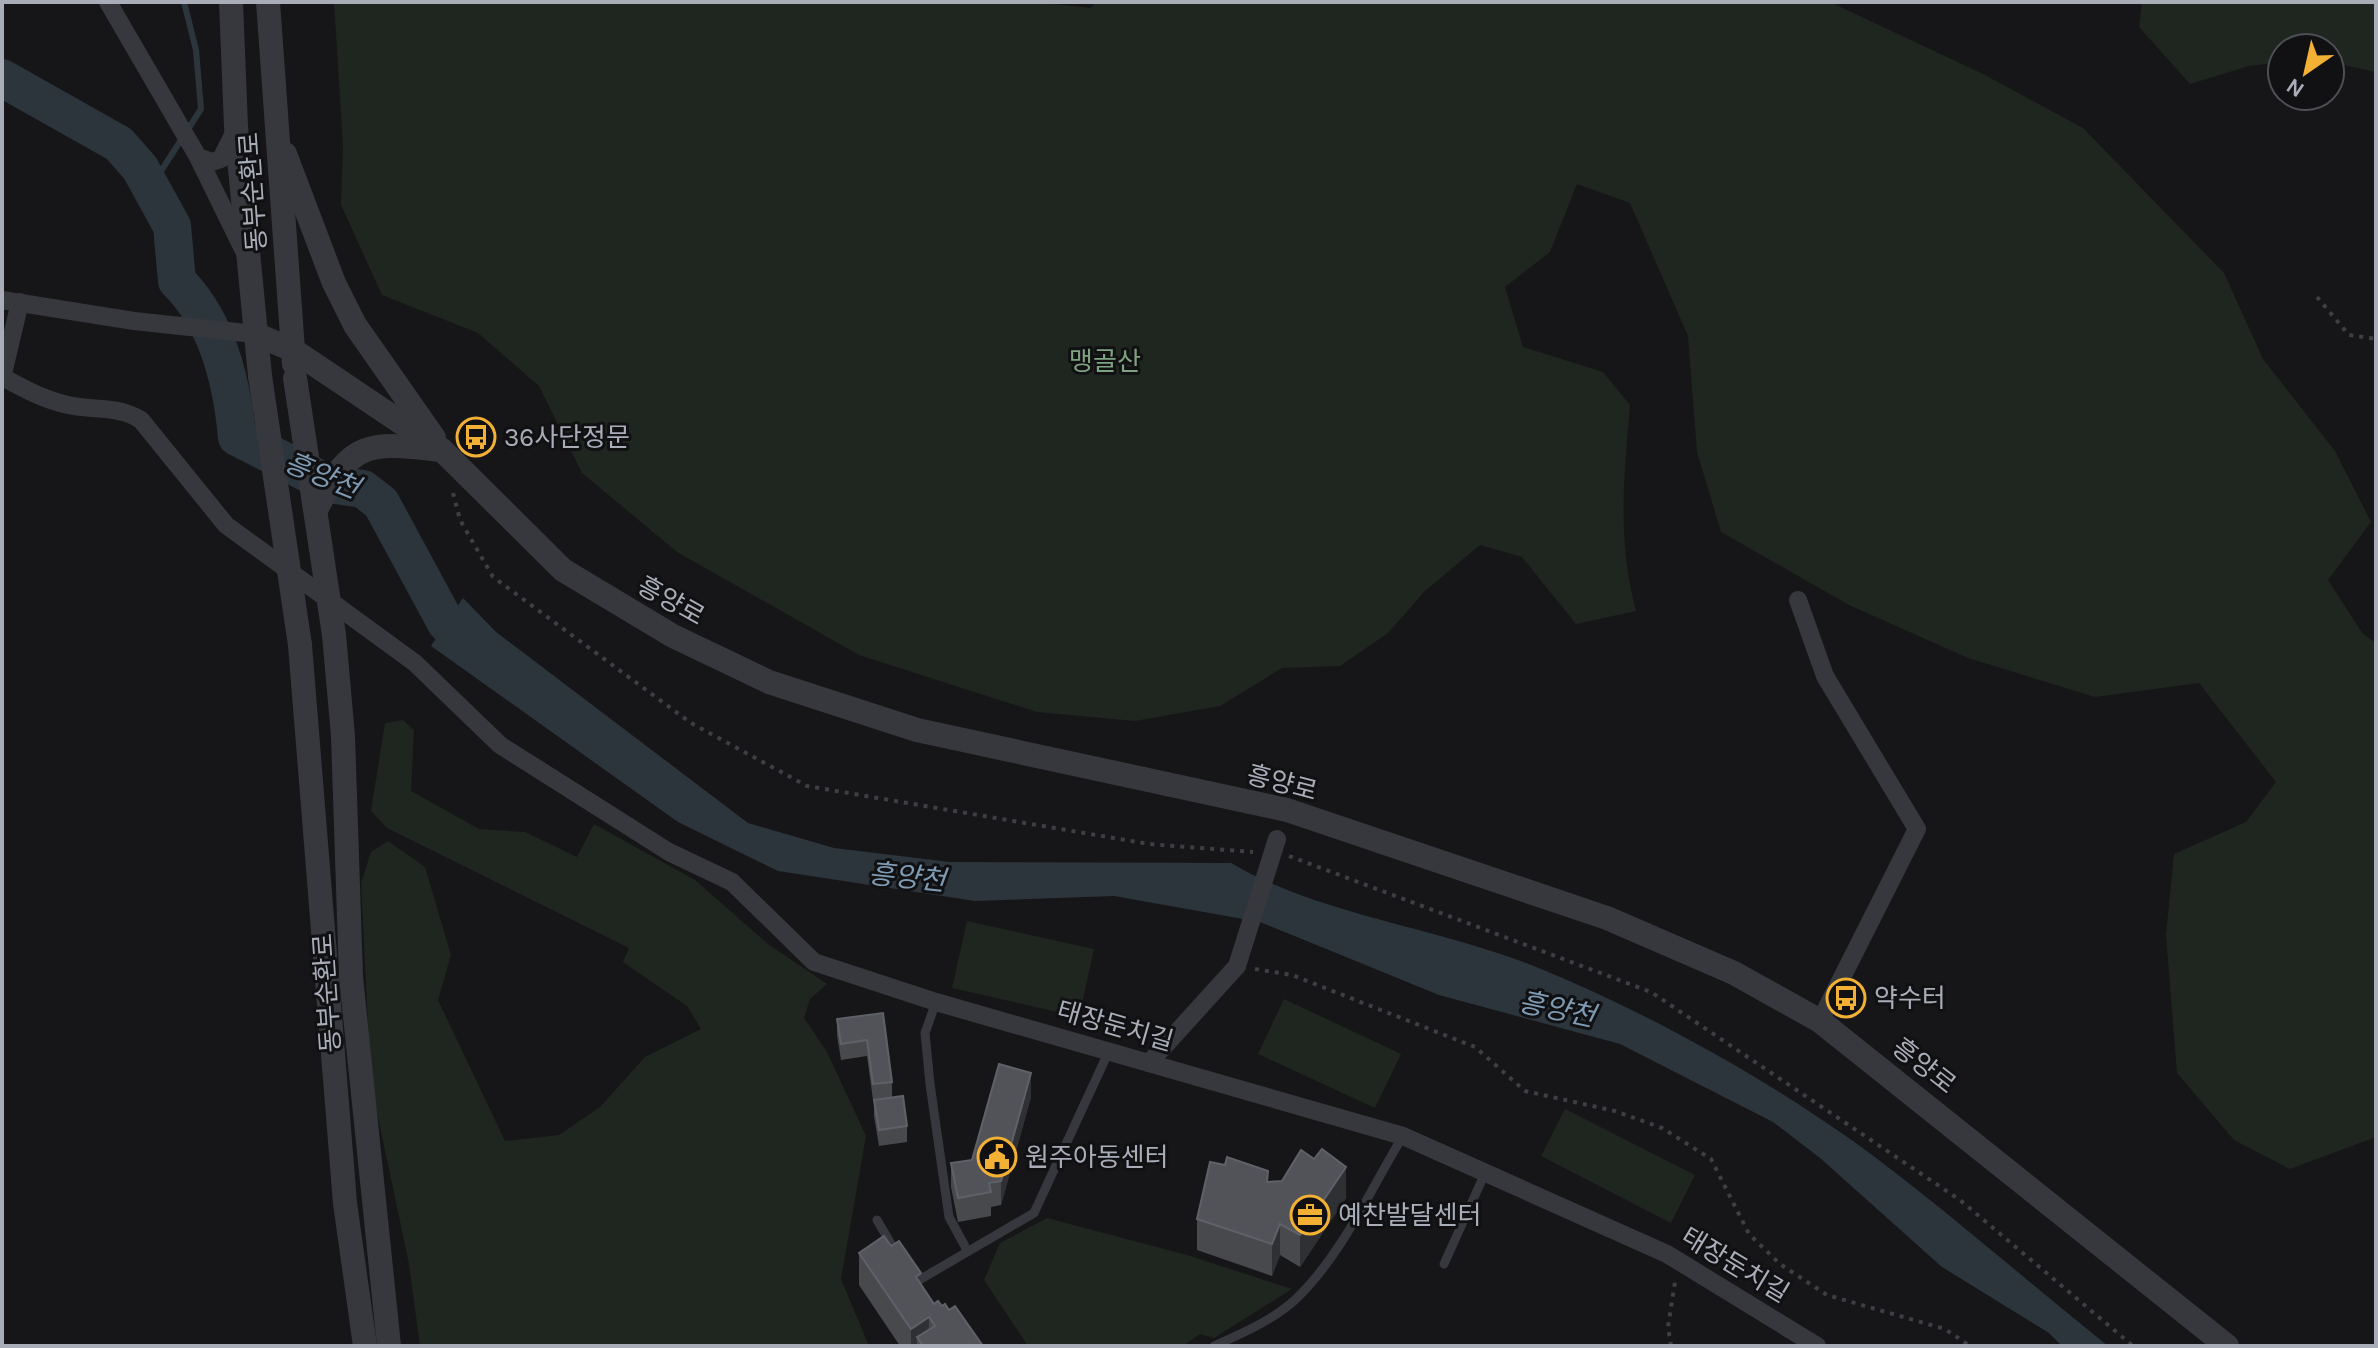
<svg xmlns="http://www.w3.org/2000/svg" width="2378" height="1348" font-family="Karla,'Noto Sans KR',sans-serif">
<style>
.green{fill:#1e261f}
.water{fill:#2c353c}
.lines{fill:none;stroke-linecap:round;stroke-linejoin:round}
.stream{stroke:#2c353c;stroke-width:6}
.river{stroke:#2c353c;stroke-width:38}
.path{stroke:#3d3f44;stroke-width:4;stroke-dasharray:4 6;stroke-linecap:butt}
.service{stroke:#37383d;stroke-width:9}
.minor{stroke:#37383d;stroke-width:18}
.tertiary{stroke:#37383d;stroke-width:24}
.minor-bridge{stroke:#37383d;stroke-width:18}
.tertiary-bridge{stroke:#37383d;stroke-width:24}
.wall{fill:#47494d}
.shaded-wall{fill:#2f3033}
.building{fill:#525359;stroke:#5f6168;stroke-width:2}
.labels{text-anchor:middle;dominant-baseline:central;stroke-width:6;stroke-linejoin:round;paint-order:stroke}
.street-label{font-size:26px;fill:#a8adb8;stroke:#111113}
.park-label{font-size:26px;fill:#7fa381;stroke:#111113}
.poi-label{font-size:26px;fill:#a8adb8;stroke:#111113;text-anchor:start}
.water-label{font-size:28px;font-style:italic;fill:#7f9bb3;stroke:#111113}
</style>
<rect width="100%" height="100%" fill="#161618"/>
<g class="green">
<path d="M334,2H1036L1090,8L1097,2H1830L1983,74L2083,128L2224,273L2263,359L2335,451L2371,522L2328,580L2363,634L2376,643V1137L2290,1169L2234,1140L2177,1073L2166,935L2174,854L2246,822L2276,782L2199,683L2095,697L1968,658L1849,605L1721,532L1697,452L1688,336L1630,203L1577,184L1550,252L1505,287L1523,347L1603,372L1630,405C1624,477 1617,540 1636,611L1576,624L1522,557L1480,545L1424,592L1388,633L1340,666L1282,668L1220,706L1135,721L1037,712L859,655L677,552L582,473L539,386L478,333L382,295L341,205L343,146Z"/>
<polygon points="2142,2 2376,2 2376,72 2330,62 2330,48 2282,48 2282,62 2249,66 2190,84 2139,27"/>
<polygon points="403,720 414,730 411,791 479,829 525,832 577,857 594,824 695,880 768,944 827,984 810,999 804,1018 827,1052 866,1136 841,1279 869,1346 420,1346 409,1264 371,1084 361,883 371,852 388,841 425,867 451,955 438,1000 505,1141 559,1135 600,1107 645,1057 701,1029 687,1006 623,962 629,948 387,828 371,811 385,723"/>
<polygon points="967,921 1094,949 1079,1017 952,988"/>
<polygon points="1284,999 1401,1054 1375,1108 1258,1054"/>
<polygon points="1565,1109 1695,1175 1671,1223 1541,1156"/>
<polygon points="1047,1218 1187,1255 1292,1289 1214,1338 1200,1334 1183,1346 1028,1346 984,1280 1000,1243"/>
</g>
<path class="water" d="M463,598L496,632L748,823L834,848L950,862L1231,863C1323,917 1445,928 1546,971C1653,1016 1758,1074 1853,1141C1941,1205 2023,1278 2108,1346H2062L2049,1333L1942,1267L1820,1158L1773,1122L1620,1044L1439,995L1260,922L1114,896L975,901L778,871L678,822L431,646Z"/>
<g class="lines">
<polyline class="stream" points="150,188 201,109 196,50 184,2"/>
<path class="river" d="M2,78L119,144L140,168L172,226L177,281C218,321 232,383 237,437L329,484L363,489L381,503L446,623L486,656"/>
<g class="path">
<polyline points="2317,297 2349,335 2376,339"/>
<polyline points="453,493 460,520 493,577 691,723 807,786 1149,844 1253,852"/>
<polyline points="1289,856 1651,992 1960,1200 2133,1346"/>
<polyline points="1255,969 1292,975 1475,1047 1525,1091 1615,1111 1662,1128 1711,1159 1749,1234 1780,1264 1827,1295 1945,1329 1970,1346"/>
<polyline points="1671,1346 1668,1327 1675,1282"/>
</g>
<g class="service">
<polyline points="936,1002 925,1033 930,1084 949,1217 967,1250"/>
<polyline points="877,1220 897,1254"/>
<polyline points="1444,1264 1486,1171"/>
<polyline points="914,1283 1034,1213 1109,1051"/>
<path d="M1214,1346C1243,1333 1276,1319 1299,1296C1344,1251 1370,1190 1403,1136"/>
</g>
<g class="minor">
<polyline points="108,2 198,157 243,249"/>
<polyline points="198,157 212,162 221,159 234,133"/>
<polyline points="2,300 134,321 255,334"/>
<polyline points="2,378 20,302"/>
<path d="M4,378C24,389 45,400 68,405C94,411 117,405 141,420L226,525L415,663L500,745L669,852L732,882L814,962L936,1002L1403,1136L1667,1254L1817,1346"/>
<polyline points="1798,600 1825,676 1917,829 1820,1021"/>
<polyline points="1149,1063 1237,966"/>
</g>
<g class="tertiary">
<polyline points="231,2 236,127 260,376"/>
<polyline points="268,2 294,364"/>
<polyline points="285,154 334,283 355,325 434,438"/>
<polyline points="255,334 293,350 442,450 563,570 673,636 769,682 917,730 1287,810 1607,918 1734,973 1820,1021 2227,1346"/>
<path d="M317,508C351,440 369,442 440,450"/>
<polyline points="334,635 343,736 351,977 389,1346"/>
<polyline points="300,645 345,1203 365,1346"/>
</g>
<polyline class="minor-bridge" points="1237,966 1277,839"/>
<g class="tertiary-bridge">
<polyline points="260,376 300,645"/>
<polyline points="295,378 334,635"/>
</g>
</g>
<g class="wall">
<polygon points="883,1013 892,1082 892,1097 907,1126 907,1142 879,1146 874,1116 874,1100 873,1100 867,1056 841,1060 837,1035 837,1019"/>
<polygon points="1031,1097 1001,1205 991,1207 991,1216 958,1222 951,1187 951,1163 972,1160"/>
<polygon points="1268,1182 1346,1198 1300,1267 1280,1255 1272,1276 1197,1250 1197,1219"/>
<polygon points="859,1253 921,1284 934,1304 949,1310 983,1346 900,1346 859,1285"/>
</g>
<g class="shaded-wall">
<polygon points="1031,1073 1031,1097 1001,1205 1001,1181"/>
<polygon points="1346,1167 1346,1198 1300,1267 1300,1235"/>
<polygon points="1280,1224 1280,1255 1272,1276 1272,1244"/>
<polygon points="929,1317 929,1346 917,1337 917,1346 911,1346 911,1329"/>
</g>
<g class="building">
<polygon points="883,1013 892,1082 873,1084 867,1040 841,1044 837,1019"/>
<polygon points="999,1064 1031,1073 1001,1181 989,1183 991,1192 958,1198 951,1163 972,1160"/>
<polygon points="903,1096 907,1126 879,1130 874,1100"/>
<polygon points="1322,1149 1346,1167 1300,1235 1280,1224 1272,1244 1197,1219 1210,1162 1225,1165 1227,1157 1268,1171 1267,1182 1282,1181 1301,1150 1314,1159"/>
<polygon points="884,1236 891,1246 899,1241 921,1273 916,1277 934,1304 938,1301 942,1306 945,1304 949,1310 955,1306 983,1346 923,1346 917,1337 935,1326 929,1317 911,1329 859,1253"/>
</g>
<defs>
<symbol id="bus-ring" viewBox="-11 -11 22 22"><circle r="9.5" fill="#111113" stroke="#f2b134" stroke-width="1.5"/><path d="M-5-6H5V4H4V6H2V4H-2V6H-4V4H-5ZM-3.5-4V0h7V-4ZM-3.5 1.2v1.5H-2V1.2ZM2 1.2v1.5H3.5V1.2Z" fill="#f2b134"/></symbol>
<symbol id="civic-ring" viewBox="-11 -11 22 22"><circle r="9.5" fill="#111113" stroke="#f2b134" stroke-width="1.5"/><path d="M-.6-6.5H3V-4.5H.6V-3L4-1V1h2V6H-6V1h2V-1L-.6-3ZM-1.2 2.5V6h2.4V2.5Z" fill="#f2b134"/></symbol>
<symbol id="office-ring" viewBox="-11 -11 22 22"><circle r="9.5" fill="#111113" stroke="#f2b134" stroke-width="1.5"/><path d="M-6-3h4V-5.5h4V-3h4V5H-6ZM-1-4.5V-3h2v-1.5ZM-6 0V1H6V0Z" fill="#f2b134"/></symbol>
</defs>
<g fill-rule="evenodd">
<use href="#bus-ring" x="454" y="415" width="44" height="44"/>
<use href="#bus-ring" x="1824" y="976" width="44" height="44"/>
<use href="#civic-ring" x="975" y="1135" width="44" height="44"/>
<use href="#office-ring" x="1288" y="1193" width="44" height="44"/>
</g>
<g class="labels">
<g class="street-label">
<text transform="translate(253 192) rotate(-94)">동부순환로</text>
<text transform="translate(671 601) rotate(29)">흥양로</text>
<text transform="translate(1282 783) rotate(15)">흥양로</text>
<text transform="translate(327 993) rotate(-94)">동부순환로</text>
<text transform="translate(1115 1026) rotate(16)">태장둔치길</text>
<text transform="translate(1924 1066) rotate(38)">흥양로</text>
<text transform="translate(1735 1265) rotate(31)">태장둔치길</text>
</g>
<g class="park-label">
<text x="1105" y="361">맹골산</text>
</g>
<g class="poi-label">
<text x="504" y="437">36사단정문</text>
<text x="1874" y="998">약수터</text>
<text x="1025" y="1157">원주아동센터</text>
<text x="1338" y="1215">예찬발달센터</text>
</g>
<g class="water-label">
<text transform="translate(322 475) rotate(22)">흥양천</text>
<text transform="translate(907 877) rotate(6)">흥양천</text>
<text transform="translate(1557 1009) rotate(12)">흥양천</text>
</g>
</g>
<rect width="2378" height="1348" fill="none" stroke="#a8adb8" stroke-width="8"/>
<g transform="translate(2306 72) rotate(214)"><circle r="38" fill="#111113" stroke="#4d4f55" stroke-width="2"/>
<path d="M0-6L14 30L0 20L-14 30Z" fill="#f2b134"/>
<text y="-12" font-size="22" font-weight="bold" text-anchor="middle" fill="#a8adb8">N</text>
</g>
</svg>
